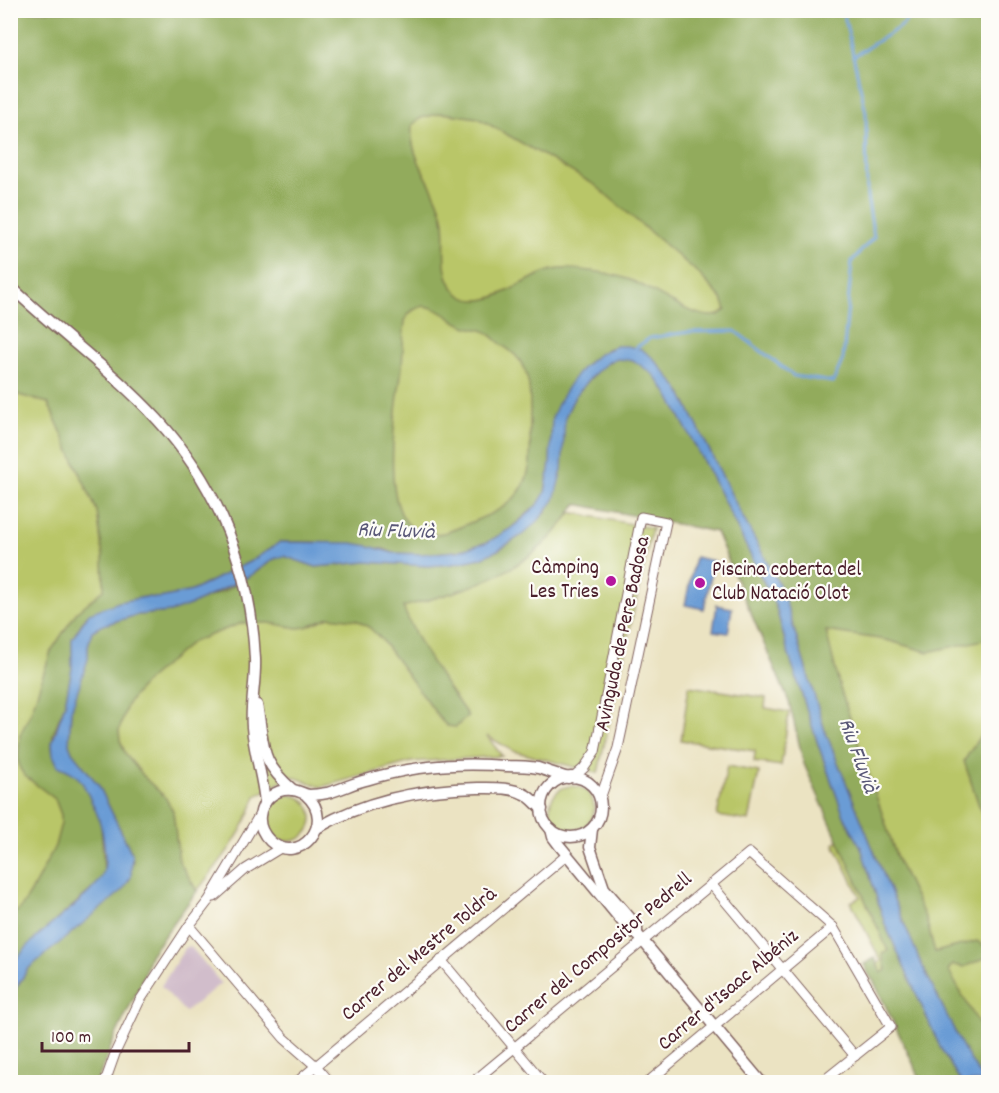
<svg xmlns="http://www.w3.org/2000/svg" width="999" height="1093" font-family="Dekko,sans-serif">
<style>
.industrial{fill:#d1bdcb}
.green{fill:#b9c668;stroke:#82724a;stroke-width:1.5}
.forest{fill:#92ab5c;stroke:#6e6544;stroke-width:1.5;fill-rule:evenodd}
.water{fill:#6b9cd5;stroke:#5a5e80;stroke-width:1.5}
.lines{fill:none;stroke-linecap:round;stroke-linejoin:round}
.stream{stroke:#6b9cd5;stroke-width:3}
.minor-casing{stroke:#826460;stroke-width:11}
.tertiary-casing{stroke:#826460;stroke-width:13}
.minor{stroke:#fff;stroke-width:9}
.tertiary{stroke:#fff;stroke-width:10}
.poi-dot{fill:#b5179e;stroke:#fdfcf7;stroke-width:2}
.labels{text-anchor:middle;dominant-baseline:central;stroke-width:4.5;stroke-linejoin:round;paint-order:stroke}
.poi-label{font-size:21px;fill:#4a1f2b;stroke:#fdfcf7;text-anchor:end}
.street-label{font-size:21px;fill:#4a1f2b;stroke:#fdfcf7}
.water-label{font-size:22px;font-style:italic;fill:#595777;stroke:#fdfcf7}
</style>
<rect width="100%" height="100%" fill="#fdfcf7"/>
<filter id="ink" filterUnits="userSpaceOnUse"><feTurbulence type="fractalNoise" baseFrequency=".0167" numOctaves="2"/><feDisplacementMap in="SourceGraphic" scale="12" xChannelSelector="R" yChannelSelector="G"/><feConvolveMatrix kernelMatrix="1 2 1 2 8 2 1 2 1" color-interpolation-filters="sRGB"/></filter>
<filter id="wash" filterUnits="userSpaceOnUse"><feTurbulence type="fractalNoise" baseFrequency=".008" numOctaves="4" result="noise"/><feDisplacementMap in="SourceGraphic" scale="24" xChannelSelector="R" yChannelSelector="G"/><feGaussianBlur stdDeviation="1.35" result="paint"/><feColorMatrix in="noise" values="0 0 0 0 0 0 0 0 0 0 0 0 0 0 0 0 0 1.4 0 .05"/><feComposite in="paint" operator="in"/></filter>
<g filter="url(#wash)">
<rect width="100%" height="100%" fill="#ebe3c2"/>
<polygon class="industrial" points="190,946 221,983 185,1012 161,986 185,948"/>
<g class="green">
<path d="M10,11H988V1082H943L874,967L881,961L851,902L860,897L834,844L856,823L827,751L769,554L658,358L564,511L652,528L598,773L513,751L487,736L502,756L411,762L321,787L291,776L256,796C244,833 221,861 197,891L192,883L11,1082Z"/>
<polygon points="689,686 766,698 765,708 789,712 781,766 754,762 755,751 681,740"/>
<polygon points="727,766 759,772 749,821 717,816"/>
<circle cx="572" cy="808" r="22"/>
<circle cx="289" cy="818" r="23"/>
</g>
<g class="forest">
<path d="M11,11H988V639L928,652L886,640L826,631L840,688L898,861L926,919L935,952L977,941L987,948V957L964,967L953,965L948,970L988,1040V1082H984L963,1048L920,961L884,876L825,731L782,590L740,512L679,389L653,358L617,346L607,349L587,363L552,418L550,464L545,493L539,503L510,529L488,542L458,551L422,554L393,553L384,549L315,542H280L253,560L192,591L160,598L145,597L119,602L86,616L72,639V669L65,704L53,734L52,747L53,755L80,778L89,792L101,824L104,871L102,879L91,890L38,936L11,965V915L20,909L30,894L55,846L61,823V815L55,799L25,776L20,769L18,760L20,735L31,712L51,651L76,613L104,589L103,557L97,511L48,403L11,393ZM442,113L478,118L595,185L698,273L722,299L726,310C723,311 721,314 718,315C699,322 656,292 639,284C624,276 608,273 591,271C576,269 560,267 546,272C522,280 482,315 458,293C438,275 447,246 444,223C440,188 408,162 412,125L421,118ZM424,306C441,308 450,320 465,326C470,328 476,329 482,330C489,332 495,339 501,344C505,347 511,351 515,355C535,374 529,409 530,434C531,456 532,480 514,498C500,513 477,519 458,528C366,567 396,412 402,368C403,357 403,324 406,318C410,310 417,308 424,306Z"/>
<path d="M624,358L633,360L642,364L654,375L668,394L721,495L776,607L788,652L819,747L844,816L861,847L885,924L941,1049L961,1082H922L874,982L869,975L864,964L875,958L881,973L886,970L882,954L888,951L804,764L789,702L716,532L576,504C537,571 472,588 403,607C421,651 441,678 468,716L456,727L447,726L441,720L382,640L370,628L356,620L329,617L306,627L298,628L269,623H242L192,642L151,677L137,692L127,705L119,731L120,740L126,755L147,780L165,797L173,811L179,861L197,891L150,955L141,983L114,1039L97,1082H11V996L28,969L57,943L133,862L132,854L99,786L72,752L69,744L71,711L87,659L88,646L92,631L103,625L137,615L170,612L226,590L258,571L274,559L284,556L316,567L366,562L428,566L452,564L481,558L498,550L522,535L547,511L565,417L575,396L600,368L614,359Z"/>
<polygon points="988,723 988,832 964,761"/>
</g>
<g class="water">
<path d="M617,346H627L641,349L653,358L679,389L740,512L782,590L825,731L884,876L920,961L963,1048L984,1082H961L941,1049L885,924L861,847L844,816L819,747L788,652L776,607L721,495L668,394L654,375L633,360L614,359L607,363L593,375L575,396L565,417L562,470L554,500L538,521L522,535L498,550L481,558L452,564L428,566L366,562L316,567L284,556L274,559L251,575L193,604L170,612L137,615L103,625L92,631L88,646V659L71,711L69,744L72,752L99,786L132,854L131,877L123,890L28,969L11,996V965C20,955 29,944 39,935C53,922 96,891 102,876C109,860 102,824 95,809C83,786 85,776 58,766L53,755L52,743L65,704L72,669V639L89,613L119,602L145,597L160,598L192,591L253,560L280,542L352,543L369,546L393,553L422,554L458,551L488,542L510,529L526,516L539,503L545,493L550,464L552,418C564,387 585,356 617,346Z"/>
<polygon points="695,557 714,561 704,609 685,605"/>
<polygon points="717,605 732,608 728,633 713,631"/>
</g>
<g class="lines">
<g class="stream">
<polyline points="854,56 903,25 913,10"/>
<polyline points="634,349 650,338 688,332 735,331 794,376 833,382 843,359 852,261 874,237 867,196 866,113 843,10"/>
</g>
</g>
</g>
<g filter="url(#ink)">
<g class="lines">
<defs>
<g id="minor">
<polyline points="573,778 584,768 595,752 641,517 666,522 618,748 600,799"/>
<polyline points="711,884 855,1056"/>
<polyline points="214,897 246,869 282,847"/>
<polyline points="189,926 284,1038 316,1066 330,1082"/>
<polyline points="441,960 543,1082"/>
<polyline points="105,1082 116,1051 139,1002 189,926 209,900 260,814"/>
<polyline points="297,1082 567,855"/>
<polyline points="473,1082 749,853 833,927 891,1027 822,1082"/>
<polyline points="648,1082 833,927"/>
</g>
<g id="tertiary">
<path d="M10,286C58,332 113,371 158,420C219,487 251,570 255,659C256,682 250,704 252,727C254,753 263,777 265,803"/>
<path d="M257,705C265,746 258,760 293,790"/>
<circle cx="571" cy="807" r="30"/>
<path d="M306,795C338,823 298,867 270,841C263,834 259,825 260,816C262,800 276,788 292,790C298,790 303,794 309,795C315,795 321,794 327,793C340,790 353,783 366,780C411,766 459,762 506,766C516,766 527,766 538,768C548,771 558,775 568,778"/>
<path d="M317,828C366,800 422,789 478,788C493,788 511,787 524,794C531,797 536,804 542,809"/>
<polyline points="551,829 553,837 559,845 630,931 637,934 643,941 761,1082"/>
<polyline points="592,829 590,847 604,888 637,926 637,934"/>
</g>
</defs>
<use href="#minor" class="minor-casing"/>
<use href="#tertiary" class="tertiary-casing"/>
<use href="#minor" class="minor"/>
<use href="#tertiary" class="tertiary"/>
</g>
</g>
<g class="poi-dot">
<circle cx="611" cy="581" r="6"/>
<circle cx="700" cy="583" r="6"/>
</g>
<g class="labels">
<g class="poi-label">
<text x="599" y="569">Càmping<tspan x="599" dy="24">Les Tries</tspan></text>
<text x="712" y="571" text-anchor="start">Piscina coberta del<tspan x="712" dy="24">Club Natació Olot</tspan></text>
</g>
<g class="street-label">
<text transform="translate(624 634) rotate(-78)">Avinguda de Pere Badosa</text>
<text transform="translate(599 954) rotate(-40)">Carrer del Compositor Pedrell</text>
<text transform="translate(420 955) rotate(-40)">Carrer del Mestre Toldrà</text>
<text transform="translate(729 991) rotate(-40)">Carrer d'Isaac Albéniz</text>
</g>
<g class="water-label">
<text transform="translate(396 532) rotate(2)">Riu Fluvià</text>
<text transform="translate(857 756) rotate(70)">Riu Fluvià</text>
</g>
</g>
<rect width="999" height="1093" fill="none" stroke="#fdfcf7" stroke-width="36"/>
<path d="M42 1042v9h147v-9" fill="none" stroke="#4a1f2b" stroke-width="3"/>
<text x="51" y="1042" font-size="18" fill="#4a1f2b" stroke="#fdfcf7" stroke-width="4.5" paint-order="stroke">100 m</text>
</svg>
